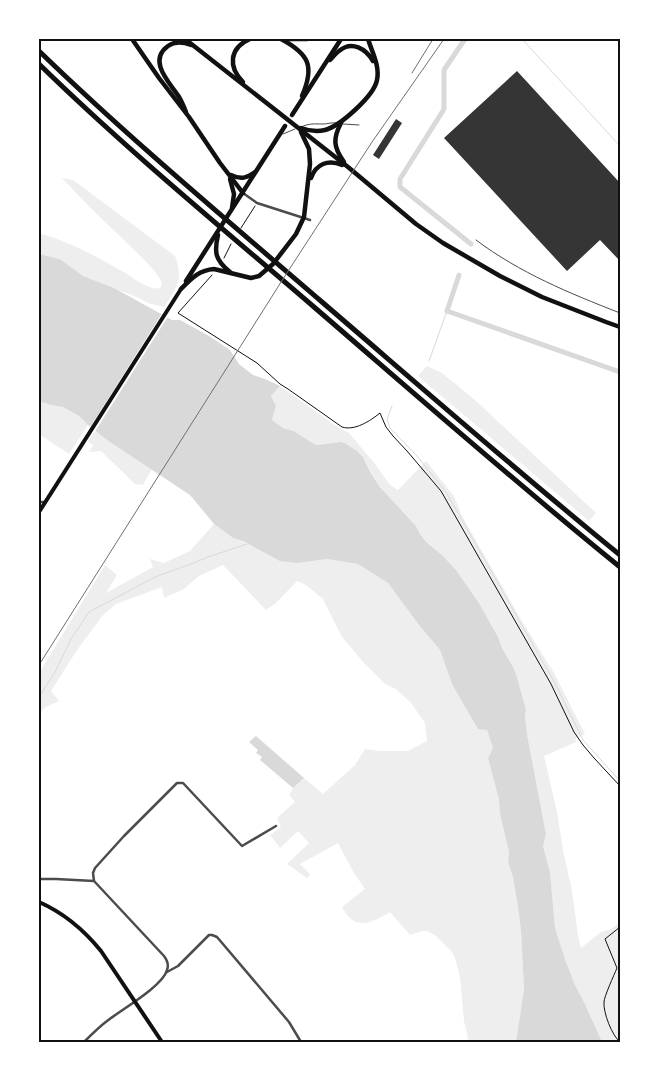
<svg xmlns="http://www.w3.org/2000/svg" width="659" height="1081" font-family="Commissioner,sans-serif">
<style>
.green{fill:#eee}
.water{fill:#d9d9d9}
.pier{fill:#fff}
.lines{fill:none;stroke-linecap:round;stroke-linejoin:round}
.stream{stroke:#d9d9d9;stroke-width:1}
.canal{stroke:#d9d9d9;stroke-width:5}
.building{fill:#353535}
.path{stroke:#111;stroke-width:1}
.service{stroke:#4c4c4c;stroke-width:1}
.minor{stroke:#4c4c4c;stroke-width:2.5}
.secondary{stroke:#111;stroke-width:4}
.primary{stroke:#111;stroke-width:4.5}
.motorway{stroke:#111;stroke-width:5}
.rail{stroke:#707070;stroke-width:1}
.neatline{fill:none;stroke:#111;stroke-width:2}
</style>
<rect width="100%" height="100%" fill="#fff"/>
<g class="green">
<path d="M62,178L73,180L175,256C184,281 177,286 164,307L148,303L139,298L83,276L60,259L39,254V233C67,241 94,255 120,270C130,275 139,284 150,287C154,289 157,289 161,287L162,283C156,269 138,254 126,242C104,221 82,200 62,178Z"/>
<polygon points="427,366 442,373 475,400 596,513 589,521 418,376"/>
<polygon points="280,386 321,415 336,426 349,433 375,464 390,485 398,490 426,461 454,496 462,516 523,623 554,673 585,734 575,739 576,742 544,756 557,812 563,850 572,891 578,936 581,948 601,932 611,929 618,924 620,926 620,1042 602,1042 585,1004 575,985 566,962 555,928 550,872 543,846 546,834 527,734 525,716 526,710 517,677 513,667 502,648 498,637 479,603 456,570 442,555 426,542 420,534 416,526 379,486 363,457 357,451 345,443 340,442 318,445 314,444 294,431 283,428 272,420 276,406 271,396"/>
<polygon points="39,401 51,405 63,407 79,416 88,425 69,454 39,434"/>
<polygon points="95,430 122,450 152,469 143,485 135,484 101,451 89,452 93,445 88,442"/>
<path d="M214,524L233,538L298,563L327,559L358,564L388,583L419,625L440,650L452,684L487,730L493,748L488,758L500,799V814L509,852L508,862L513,877L518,907L521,931L524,989L516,1042H469L464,1021L460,977L455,958L452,952L435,935L427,931H422L410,935L390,912C371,923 355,932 342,907L365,889L354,873L338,843L300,864L310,874L307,878L287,864L309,843L298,831L280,848L270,835L281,827L277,818L295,802L289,795L293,788L304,778L323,794L355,765L365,749L380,751H408L427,741L425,723L411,703L396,689L385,684L364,663L342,637L323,599L306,585L297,581L276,603L266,610L223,565L199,576L184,589L164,598L162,587L116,604L103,615L77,650L51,691L59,701L46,707L39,713V673L105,565L117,575L106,593L153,567L150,559L164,563L190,551Z"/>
</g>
<g class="water">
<polygon points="39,254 60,259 83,276 114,288 172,320 180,320 209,336 230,350 239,364 253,375 265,379 280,386 271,396 276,406 272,420 283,428 294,431 314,444 318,445 340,442 345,443 357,451 363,457 371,473 379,486 416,526 420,534 426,542 442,555 456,570 479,603 498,637 502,648 513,667 517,677 526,710 525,716 527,734 545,829 546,834 543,846 550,872 555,928 566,962 575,985 585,1004 602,1042 516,1042 524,989 521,931 518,907 513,877 508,862 509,852 500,814 499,799 488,758 493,748 487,730 478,729 452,684 440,650 419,625 388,583 358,564 327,559 298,563 280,561 245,542 233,538 214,524 190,495 110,442 88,425 79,416 63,407 51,405 39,401"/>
<polygon points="256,736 304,778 293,788 260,760 262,757 256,753 258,750 249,742"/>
</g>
<polygon class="pier" points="163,312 169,315 94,433 89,429"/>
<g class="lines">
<g class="stream">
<polyline points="522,39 620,146"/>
<polyline points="429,361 447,311"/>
<polyline points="392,406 387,419 390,428 417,456 446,492 556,685 583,740 620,781"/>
<polyline points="39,697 55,672 71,639 89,612 155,577 191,564 208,557 247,544"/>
</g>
<g class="canal">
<polyline points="465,39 444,70 444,109 400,179 400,187 471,244"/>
<polyline points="459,275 447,311 620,372"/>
</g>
</g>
<g class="building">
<polygon points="517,71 620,183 620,261 600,240 567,271 444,138"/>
<polygon points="396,119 402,123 379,159 373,155"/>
</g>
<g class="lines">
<g class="path">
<polyline points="241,228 255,206"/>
<polyline points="224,258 231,244"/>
<path d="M212,275L178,313L257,363L280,384L288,389L342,427C355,431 370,421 380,413L386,427L393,436L407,451L441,491L551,684L574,732L583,745L594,758L620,786"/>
<path d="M620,1042C612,1036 603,1012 604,1002C604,997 614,975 617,968L605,939L620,927"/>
</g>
<g class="service">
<polyline points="343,124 359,125"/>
<path d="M301,127C310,123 314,124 323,124C328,124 332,122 337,123"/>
<polyline points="283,134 295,129"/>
<path d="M476,240C520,273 569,293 620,313"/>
</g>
<g class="minor">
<polyline points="243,193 257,203 310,220"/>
<polyline points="39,502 45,502"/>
<polyline points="39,879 56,879 94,881"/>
<polyline points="167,972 178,966 209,935 212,935 217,937 289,1022 301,1042"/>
<path d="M84,1042C91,1035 99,1027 107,1021C121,1010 163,986 167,970C169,965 167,960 164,956L94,881L93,873L95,868L124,836L177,783H183L242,846L276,826"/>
</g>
<g class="secondary">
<polyline points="39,512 181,289"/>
<path d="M39,902C64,913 84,930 101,951L162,1042"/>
</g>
<g class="primary">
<polyline points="132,39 159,78 189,117 220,163 243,193"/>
<polyline points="185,39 348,167 416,224 443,243 500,276 542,297 606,322 620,327"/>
<path d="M281,39C309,54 315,66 302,96"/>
<polyline points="284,39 307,39"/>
<path d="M330,60C333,57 336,53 339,51C352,40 366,49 373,61"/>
<path d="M243,82C228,67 229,48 250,39"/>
<path d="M186,112C184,107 182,102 179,97C170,83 147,61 168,46C175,41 183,42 191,45"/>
<polyline points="292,115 341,39"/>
<path d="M341,123C333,138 333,147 344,162"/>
<path d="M301,128C309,131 317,132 325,130C340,126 374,96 377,80C380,66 372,52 368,39"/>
<path d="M231,175C241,180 247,178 255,172"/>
<path d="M311,178C316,164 328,159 342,165"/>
<polyline points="230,179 234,194 232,208"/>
<path d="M218,235C214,252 215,260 230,272"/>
<polyline points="186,281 285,126"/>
<path d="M181,289C191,279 199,270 214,269L251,278L259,276L273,264L296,234L304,217L310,164L309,149L301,132"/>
</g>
<g class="motorway">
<path d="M39,51C130,139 227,220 322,302C421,387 519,473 620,555"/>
<path d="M39,64C126,149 221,227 314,307C415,394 516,483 620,567"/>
</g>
<g class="rail">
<polyline points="412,73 433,39"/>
<polyline points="39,665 283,279 372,142 444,39"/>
</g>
</g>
<rect width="659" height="1081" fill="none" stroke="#ffffff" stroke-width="80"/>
<rect x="40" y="40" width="579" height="1001" class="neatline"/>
</svg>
